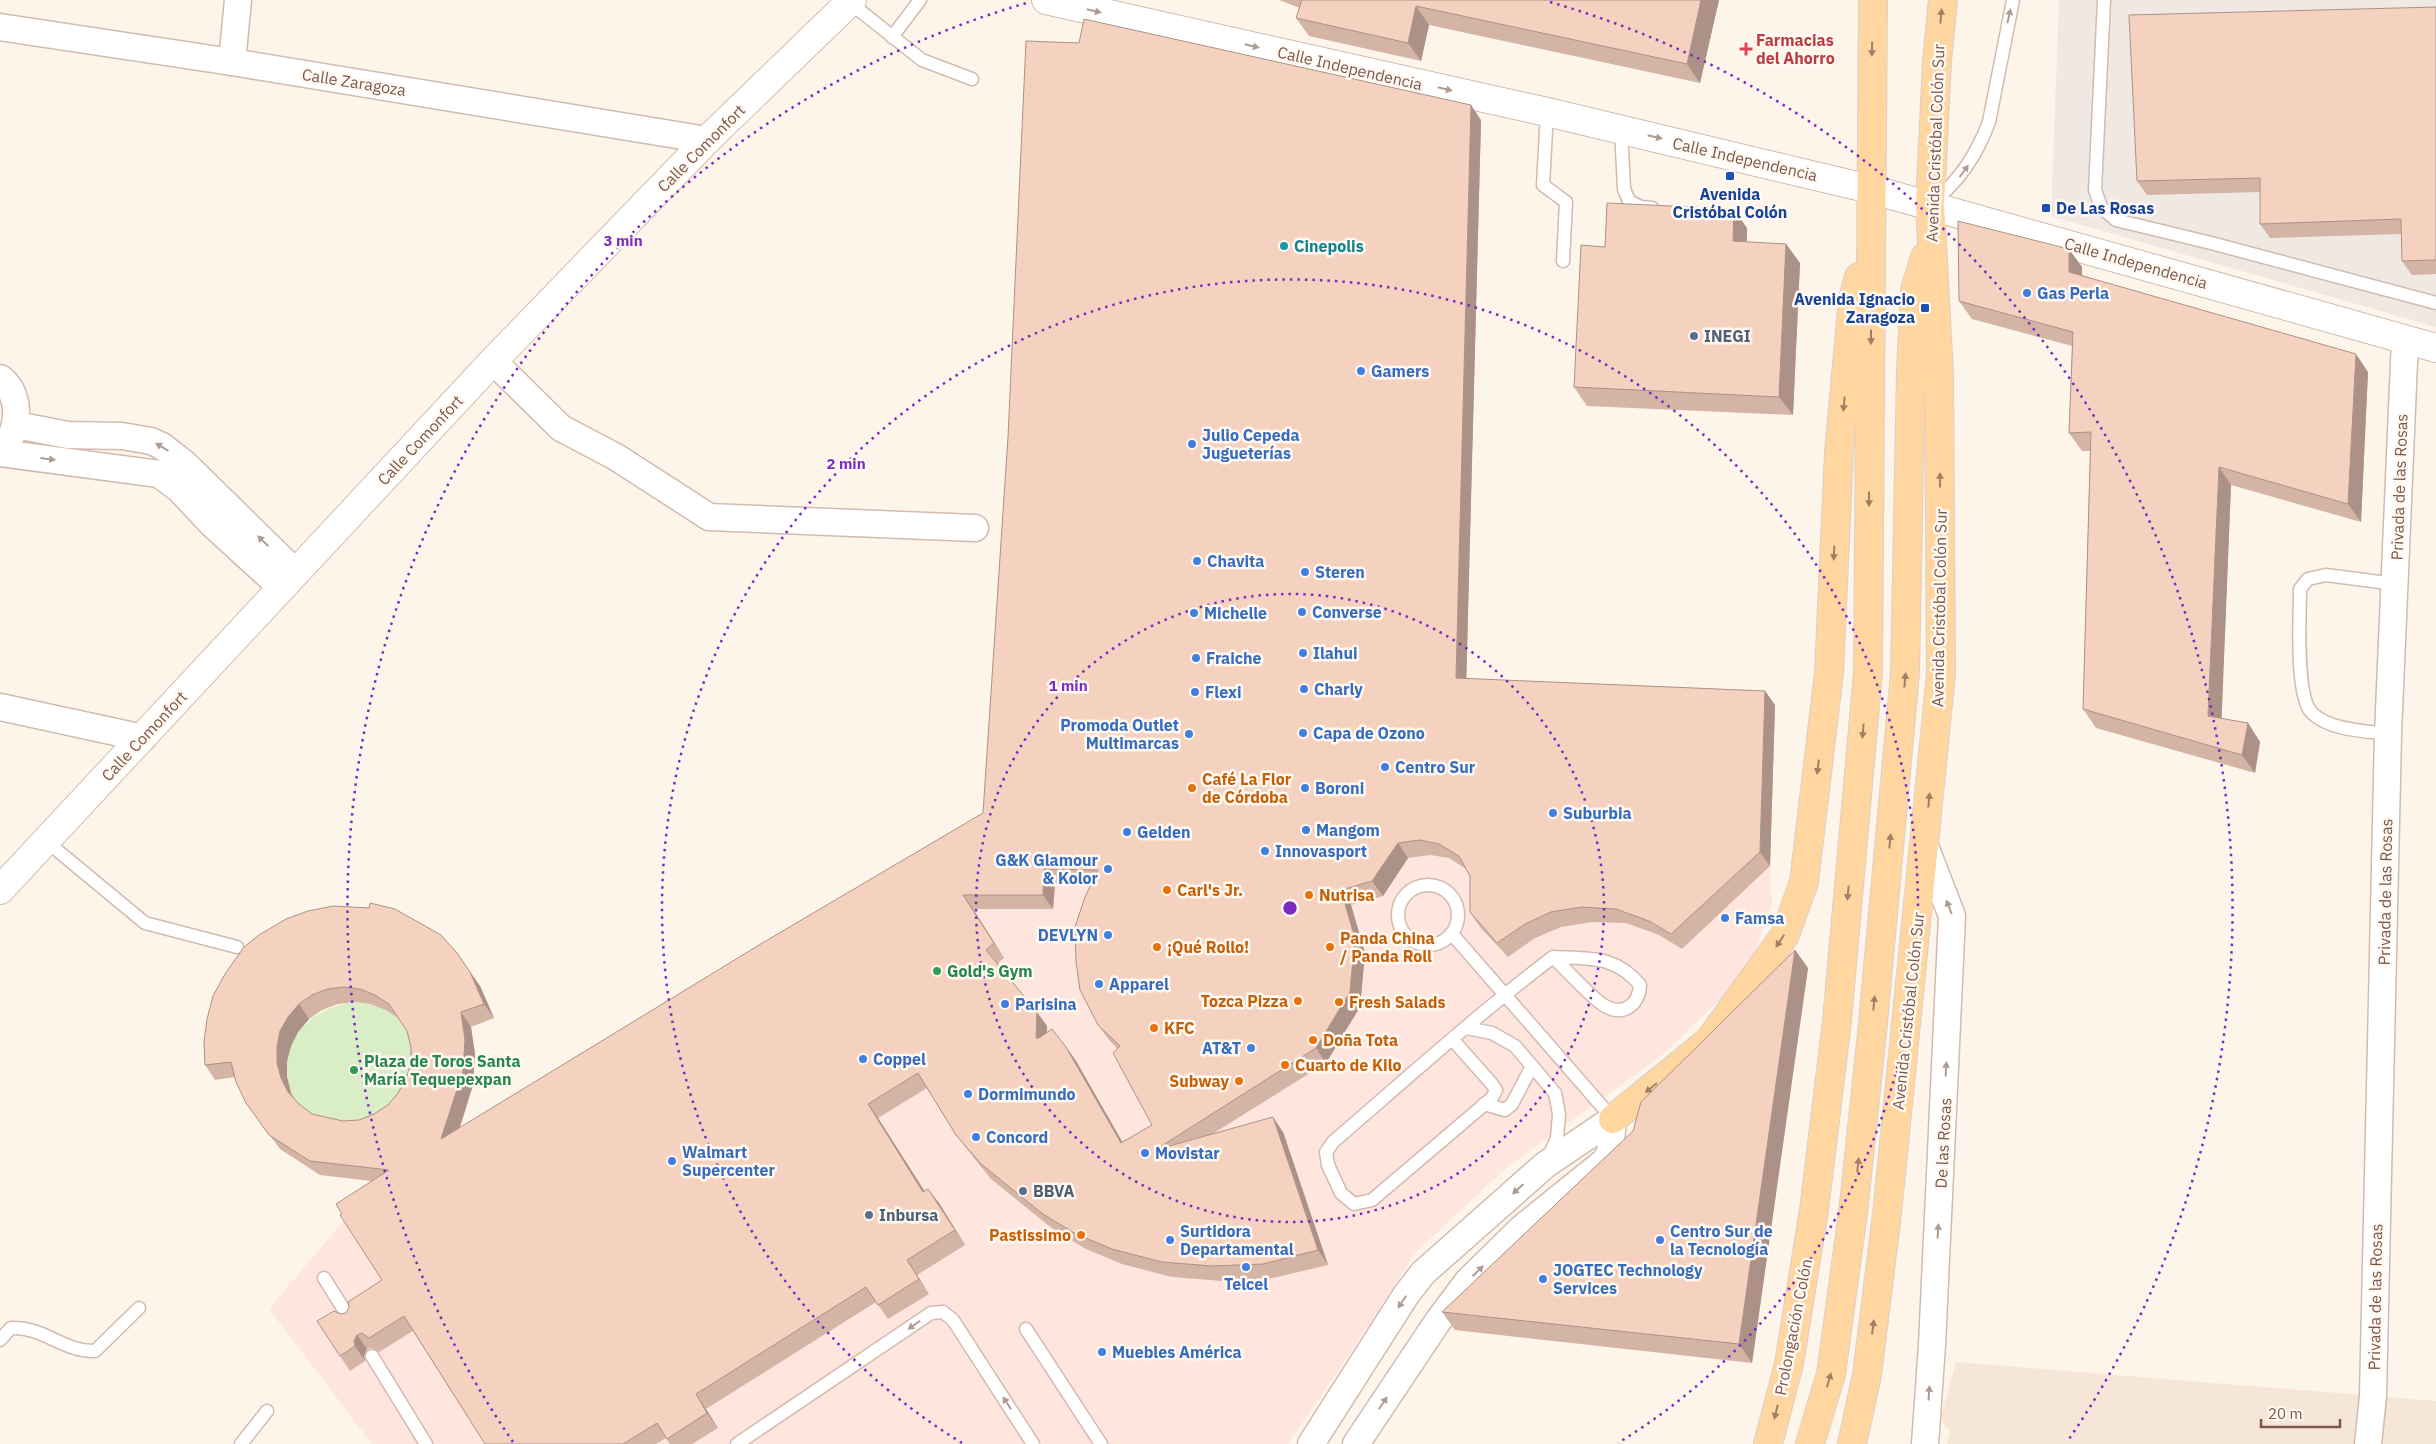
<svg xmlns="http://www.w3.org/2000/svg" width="2436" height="1444" viewBox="0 0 2436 1444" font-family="'IBM Plex Sans',sans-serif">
<rect width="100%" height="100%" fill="#fef5ea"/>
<path fill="#f6e6d8" d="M1956,1362l480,39v43h-489l3,-12 -10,-13z"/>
<path fill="#fee5de" d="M1481,120l-15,573 309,12 -5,161 2,37 -24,70 -87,83 -155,112 -90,84 -39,61 -89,131h-916l-103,-135 77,-91 647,-390z"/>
<path fill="#efe8e3" d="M2059,0h377v327l-385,-111z"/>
<path fill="#d9edc7" d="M354,1002c56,7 55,28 67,76l-68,58c-11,-6 -47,-22 -54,-29 -6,-6 -9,-17 -11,-25 -11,-44 26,-75 66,-80z"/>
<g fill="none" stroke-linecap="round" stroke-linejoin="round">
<g stroke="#d2bbae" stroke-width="15">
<g id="service">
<path d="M2104,0l-9,190 6,17 15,13 95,23 225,60"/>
<path d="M849,2l73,58 50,19"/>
<path d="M892,37l28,-37"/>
<path d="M1547,112l-4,73 23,17 -3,59"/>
<path d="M1621,129l3,60 5,12 12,6 11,1"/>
<path d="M1932,203c28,-23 44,-47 57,-81l24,-122"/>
<path d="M2388,734c-23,-3 -59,-4 -76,-21 -17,-16 -12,-99 -12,-124l8,-10 18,-4 69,9"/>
<path d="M46,841l99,82 92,24"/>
<circle cx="1428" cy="915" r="30"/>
<path d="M1452,934l161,185"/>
<path d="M1466,1028l26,5 23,13 40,47 4,21 -2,24 -8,18"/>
<path d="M1452,1039l40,45 4,6 -4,8 -120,102 -18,4 -13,-11 -13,-28 -2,-13 7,-10c73,-63 144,-127 220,-185 37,2 62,-2 87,28 -1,19 -16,32 -35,21 -13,-7 -39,-37 -52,-49"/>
<path d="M1484,1104l21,6 7,-6 20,-38"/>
<path d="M324,1278l27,43"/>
<path d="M1026,1329l75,115"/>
<path d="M0,1340l11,-12c32,-2 52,24 84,23l44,-43"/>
<path d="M372,1356l54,88"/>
<path d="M241,1444l26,-33"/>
<path d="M737,1444l194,-131 12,-1 10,8 80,124"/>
</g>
</g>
<g stroke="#d2bbae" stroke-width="29">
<g id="minor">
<path d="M0,27l232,35 475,78"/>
<path d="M232,62l6,-62"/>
<path d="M493,361l68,67 55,29 93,60 266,11"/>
<path d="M0,378c19,14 20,43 9,62"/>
<path d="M16,425l52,10 54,1 29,5 11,5 23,18 111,109"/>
<path d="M0,453l159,21 20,15 34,36 69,63"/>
<path d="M0,707l143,31"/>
<path d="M1925,846l27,70 -20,429 -7,99"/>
<path d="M1311,1444l95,-149 17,-22 122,-108 68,-46"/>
<path d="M1356,1444l82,-123 30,-40 54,-53 83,-67 5,-8 3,-34"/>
<path d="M2368,1444l5,-48 15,-662 17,-395"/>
</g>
</g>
<g stroke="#d2bbae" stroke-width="30">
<path id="tertiary" d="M1046,0l501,112 323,77 566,159"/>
</g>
<g stroke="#d7bdae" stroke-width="30">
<path id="secondary" d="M0,890l493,-529 214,-221 145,-140"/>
</g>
<g stroke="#dad0cd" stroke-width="30">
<g id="primary">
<path d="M1613,1119l96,-78 76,-106 19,-53 25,-209 10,-221 14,-153 6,-22"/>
<path d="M1768,1444l21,-80 25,-154 23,-189 31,-349 5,-672"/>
<path d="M1810,1444l21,-70 22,-161 20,-190 32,-350 6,-303 4,-80 10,-33"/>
<path d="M1852,1444l15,-69 20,-161 54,-540 -2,-301 -9,-168 7,-144 6,-61"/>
</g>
</g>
<use href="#service" stroke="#fff" stroke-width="12"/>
<use href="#minor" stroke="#fff" stroke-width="26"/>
<use href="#tertiary" stroke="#fff" stroke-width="28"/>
<use href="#secondary" stroke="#fff" stroke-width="28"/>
<use href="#primary" stroke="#ffd5a0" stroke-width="28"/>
</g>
<g fill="#d3b4a5" fill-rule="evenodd">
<path d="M1279,0h440l-19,83 -271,-58 -8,36 -112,-25 -13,-18 4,-10z"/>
<path d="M2436,7v267l-24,1 -10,-14 -1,-27 -131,4 -10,-14v-32l-113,3 -10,-14z"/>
<path d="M1481,120l-15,559 299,12 10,14 -5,161 -88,83 -23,-14 -33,-12 -34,-1 -31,5 -26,11 -27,19 -28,-30 -10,-15v-36l-4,-7 -17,-11 -19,-3 -22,3 -25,38 -32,9 14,48 -5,54 -34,56 -112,70 69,-1 45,133 -55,13 -51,3 -50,-4 -50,-13 -36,-15 -33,-20 -62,-50 -24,-30 -11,-14 -29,-47 -49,30 46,73 15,12 26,42 -48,30 12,19 -41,25 -12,-17 -170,107 12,19 -26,16h-22l-4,-6 -10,6h-171l-72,-113 -34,21 -7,-4 -5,1 -3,7 1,5 -15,10 -10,-15 1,-42 5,-1 36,-33 -11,-99 -51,-6 -40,-26 -34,-46 -11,-26 -20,3 -10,-15 2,-46 250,-66 23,33 14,32 -23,9 4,27 -2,31 -13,43 523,-315zM1055,884h36l7,141 11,15 9,9 34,76 -30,17 -46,-81 -10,-14 -19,-14v-7l-49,-63 6,-5 -31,-49h80zM354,1002l16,2 16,6 12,8 9,13 4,16v16l-5,16 -8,14 -10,12 -14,9 -15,6 -16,1 -31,-7 -13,-10 -5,-5 -3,-6 -4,-16v-16l4,-15 7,-14 11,-13 13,-9 16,-6z"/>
<path d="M1747,228v14l39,2 14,19 -7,152 -206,-9 -13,-19 31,-140z"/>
<path d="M2069,249l13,18v8l286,97 -7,150 -130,-37 -10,234 27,4 12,19 -5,31 -159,-45 -13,-19 7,-258h-8l-13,-18 3,-87 -100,-27 -13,-18z"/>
<path d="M1795,950l13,18 -56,395 -297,-33 -13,-18 191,-181z"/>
</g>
<g fill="#ac9286">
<path d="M1701,0h18l-19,83 -13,-19z"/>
<path d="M1416,6l13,19 -8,36 -13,-18z"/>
<path d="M1471,105l10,15 -15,573 -10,-15z"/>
<path d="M1734,209l13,19 -1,32 -13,-19z"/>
<path d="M1786,244l14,19 -7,152 -14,-18z"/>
<path d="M2069,249l13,18v23l-13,-18z"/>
<path d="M2356,354l12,18 -7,150 -13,-18z"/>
<path d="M2219,467l12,18 -10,250 -13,-19z"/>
<path d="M1765,691l10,14 -5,161 -10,-14z"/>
<path d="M2248,723l12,19 -5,31 -13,-18z"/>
<path d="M1398,843l10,15 -25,38 -11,-15z"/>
<path d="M1044,869l11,15 -2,25 -10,-14z"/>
<path d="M1341,890l10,15 14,48 -5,54 -34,56 -10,-15z"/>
<path d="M963,895l10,14 31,49 -10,-15z"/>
<path d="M1795,950l13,18 -56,395 -13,-19z"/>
<path d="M470,972l10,14 14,32 -10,-14z"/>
<path d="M299,1004l10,15 -11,13 -7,14 -4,15v16l4,16 8,14 -11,-15 -7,-14 -4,-15v-16l3,-16 8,-14z"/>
<path d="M461,1012l10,15 4,27 -2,31 -22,69 -10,-15z"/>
<path d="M1037,1012l10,14 -1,26 -10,-14z"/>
<path d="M1066,1047l10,14 55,96 -10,-14z"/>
<path d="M868,1104l10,14 56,88 -11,-14z"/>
<path d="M1273,1117l10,15 45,133 -10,-15z"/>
<path d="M928,1189l11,14 26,42 -10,-15z"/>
<path d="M907,1260l10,15 12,19 -10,-15z"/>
<path d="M357,1335l10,14 -3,7 1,5 -10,-15 -1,-5z"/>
<path d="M696,1394l10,15 12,19 -11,-15z"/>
</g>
<g fill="#f5d1c0" stroke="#ac9286" fill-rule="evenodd">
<path d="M1302,0h399l-14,64 -271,-58 -8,37 -112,-25z"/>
<path d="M2436,7v253l-34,1 -1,-42 -141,5v-46l-123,3 -8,-166z"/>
<path d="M1084,19l387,86 -15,573 309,13 -5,161 -89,82 -22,-13 -33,-12 -34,-2 -31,5 -26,12 -28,19 -27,-31v-36l-11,-20 -20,-12 -19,-4 -22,3 -26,38 -31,9 14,48 -5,54 -34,56 -161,102 118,-33 45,133 -55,14 -51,2 -50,-4 -50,-13 -36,-15 -33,-20 -62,-50 -25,-29 -38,-62 -50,31 55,88 5,-3 27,41 -48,30 12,19 -41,26 -12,-18 -170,107 11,19 -40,26 -10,-16 -34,21h-138l-81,-128 -35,22 -7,-5 -5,2 -3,6 1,5 -15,10 -23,-35 17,-10 7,3 5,-1 3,-6 -1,-5 34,-22 -42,-65 2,-1 -6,-10 53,-34 -79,-9 -41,-26 -23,-32 -10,-21 -5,-20 -26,3 -1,-23 3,-23 6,-23 12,-22 19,-27 15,-12 27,-16 22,-8 25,-5 36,2 1,-5 25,6 46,26 16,18 13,19 14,32 -23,8 4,28 -2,31 -22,68 323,-197 219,-129 25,-376 18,-396 53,2zM1044,869l54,1 -13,27 -10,30 1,35 4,28 18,35 22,21 -7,7 39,72 -31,18 -55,-96 -14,-18 -13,9h-3l1,-26 -51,-62 8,-7 -31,-48h80zM344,987l16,2 15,6 14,9 18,27 4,16v16l-5,16 -8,14 -10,12 -14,9 -15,6 -16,1 -31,-7 -13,-10 -11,-12 -7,-14 -4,-15v-16l3,-16 8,-14 11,-13 13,-9 15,-6z"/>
<path d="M1607,203l127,6 -1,32 53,3 -7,153 -205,-10 7,-142 24,2z"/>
<path d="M1958,221l111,28v23l287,82 -8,150 -129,-37 -11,249 40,7 -6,32 -159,-46 8,-277 -22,1 4,-101 -114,-31z"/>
<path d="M1795,950l-56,394 -297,-32 191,-181 8,-29z"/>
</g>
<defs><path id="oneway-solid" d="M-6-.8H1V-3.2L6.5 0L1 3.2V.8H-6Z" transform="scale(1.25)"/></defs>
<g fill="#b09b93">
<use href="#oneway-solid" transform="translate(1094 11) rotate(13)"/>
<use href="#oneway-solid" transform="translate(2009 16) rotate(-77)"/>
<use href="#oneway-solid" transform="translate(1252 46) rotate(13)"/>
<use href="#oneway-solid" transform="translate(1445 89) rotate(13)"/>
<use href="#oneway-solid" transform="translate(1655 137) rotate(13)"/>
<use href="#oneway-solid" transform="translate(1964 171) rotate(-54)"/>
<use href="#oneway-solid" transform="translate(162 447) rotate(-149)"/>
<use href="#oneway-solid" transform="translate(48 459) rotate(7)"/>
<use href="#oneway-solid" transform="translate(263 541) rotate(-136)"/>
<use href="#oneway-solid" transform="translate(1949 907) rotate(-111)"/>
<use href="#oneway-solid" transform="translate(1946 1069) rotate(-87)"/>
<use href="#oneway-solid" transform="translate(1518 1189) rotate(138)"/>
<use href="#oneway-solid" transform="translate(1938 1231) rotate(-87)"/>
<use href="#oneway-solid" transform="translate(1478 1271) rotate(-44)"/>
<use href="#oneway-solid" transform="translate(1402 1302) rotate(123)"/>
<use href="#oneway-solid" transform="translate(914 1325) rotate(145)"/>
<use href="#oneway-solid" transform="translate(1929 1393) rotate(-86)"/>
<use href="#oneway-solid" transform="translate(1007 1403) rotate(-123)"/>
<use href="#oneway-solid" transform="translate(1383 1403) rotate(-56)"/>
</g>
<g fill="#a37e64">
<use href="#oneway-solid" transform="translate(1941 16) rotate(-85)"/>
<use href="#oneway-solid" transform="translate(1872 49) rotate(91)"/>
<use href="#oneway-solid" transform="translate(1871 337) rotate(90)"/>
<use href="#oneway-solid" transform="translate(1844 404) rotate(95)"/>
<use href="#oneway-solid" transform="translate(1940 480) rotate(-90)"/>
<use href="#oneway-solid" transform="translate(1869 499) rotate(90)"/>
<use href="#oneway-solid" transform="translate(1834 553) rotate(93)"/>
<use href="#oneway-solid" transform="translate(1905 680) rotate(-85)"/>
<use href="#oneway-solid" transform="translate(1863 731) rotate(95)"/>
<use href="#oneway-solid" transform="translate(1818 767) rotate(97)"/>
<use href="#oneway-solid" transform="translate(1929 800) rotate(-85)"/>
<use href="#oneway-solid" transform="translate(1890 841) rotate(-85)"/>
<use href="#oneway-solid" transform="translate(1848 893) rotate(95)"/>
<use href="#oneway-solid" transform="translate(1780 941) rotate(124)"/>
<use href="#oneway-solid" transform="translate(1874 1003) rotate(-85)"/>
<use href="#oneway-solid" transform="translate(1651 1088) rotate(141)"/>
<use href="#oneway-solid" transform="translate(1858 1165) rotate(-84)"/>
<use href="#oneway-solid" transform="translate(1873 1327) rotate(-83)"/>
<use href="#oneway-solid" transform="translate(1829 1380) rotate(-74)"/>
<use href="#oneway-solid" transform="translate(1776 1412) rotate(104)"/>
</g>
<g fill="none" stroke="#7b2cbf" stroke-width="2.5" stroke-dasharray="2.5 5">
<circle cx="1290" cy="908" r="314"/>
<path d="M962 1443A628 628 0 1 1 1618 1443"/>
<path d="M513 1442A943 943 0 0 1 1030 2M1550 2A943 943 0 0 1 2067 1442"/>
</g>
<path fill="#e0444e" stroke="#fff9f2" stroke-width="2" d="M1743.5 41.5h5v5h5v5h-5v5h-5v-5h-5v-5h5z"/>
<g fill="#1a4fb4" stroke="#fff9f2" stroke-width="2">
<rect x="1725" y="171" width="10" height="10" rx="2.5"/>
<rect x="2041" y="203" width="10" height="10" rx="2.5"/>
<rect x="1920" y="303" width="10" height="10" rx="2.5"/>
</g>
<circle fill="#0f9aa8" stroke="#fff9f2" stroke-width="2" cx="1284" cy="246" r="5"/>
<g fill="#3f7fe0" stroke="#fff9f2" stroke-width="2">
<circle cx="2027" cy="293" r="5"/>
<circle cx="1361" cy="371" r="5"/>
<circle cx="1192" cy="444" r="5"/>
<circle cx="1197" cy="561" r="5"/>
<circle cx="1305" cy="572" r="5"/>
<circle cx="1302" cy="612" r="5"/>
<circle cx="1194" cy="613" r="5"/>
<circle cx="1303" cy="653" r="5"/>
<circle cx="1196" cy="658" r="5"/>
<circle cx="1304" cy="689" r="5"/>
<circle cx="1195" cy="692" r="5"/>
<circle cx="1303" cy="733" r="5"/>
<circle cx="1189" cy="734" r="5"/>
<circle cx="1385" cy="767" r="5"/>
<circle cx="1305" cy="788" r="5"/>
<circle cx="1553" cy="813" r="5"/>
<circle cx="1306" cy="830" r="5"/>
<circle cx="1127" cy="832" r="5"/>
<circle cx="1265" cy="851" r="5"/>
<circle cx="1108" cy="869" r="5"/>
<circle cx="1725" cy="918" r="5"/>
<circle cx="1108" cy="935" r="5"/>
<circle cx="1099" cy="984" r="5"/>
<circle cx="1005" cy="1004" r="5"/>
<circle cx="1251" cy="1048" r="5"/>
<circle cx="863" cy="1059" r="5"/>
<circle cx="968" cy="1094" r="5"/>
<circle cx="976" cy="1137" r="5"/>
<circle cx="1145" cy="1153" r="5"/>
<circle cx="672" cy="1161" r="5"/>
<circle cx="1170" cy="1240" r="5"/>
<circle cx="1660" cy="1240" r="5"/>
<circle cx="1246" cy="1267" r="5"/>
<circle cx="1543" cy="1279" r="5"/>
<circle cx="1102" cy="1352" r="5"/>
</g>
<g fill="#5c6f8a" stroke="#fff9f2" stroke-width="2">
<circle cx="1694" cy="336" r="5"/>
<circle cx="1023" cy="1191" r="5"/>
<circle cx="869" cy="1215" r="5"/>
</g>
<g fill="#e8710a" stroke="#fff9f2" stroke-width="2">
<circle cx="1192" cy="788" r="5"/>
<circle cx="1167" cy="890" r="5"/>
<circle cx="1309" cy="895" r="5"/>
<circle cx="1157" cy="947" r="5"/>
<circle cx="1330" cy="947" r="5"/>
<circle cx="1298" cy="1001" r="5"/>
<circle cx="1339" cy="1002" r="5"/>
<circle cx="1154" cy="1028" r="5"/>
<circle cx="1313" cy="1040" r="5"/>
<circle cx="1285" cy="1065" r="5"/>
<circle cx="1239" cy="1081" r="5"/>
<circle cx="1081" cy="1235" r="5"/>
</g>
<g fill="#2e9e5b" stroke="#fff9f2" stroke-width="2">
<circle cx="937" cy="971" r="5"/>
<circle cx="354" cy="1070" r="5"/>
</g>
<g text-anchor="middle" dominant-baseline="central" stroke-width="5" stroke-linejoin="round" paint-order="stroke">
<g font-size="16" font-weight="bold" fill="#be3a42" stroke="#fff9f2" text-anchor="start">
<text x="1756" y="40">Farmacias<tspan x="1756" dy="18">del Ahorro</tspan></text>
</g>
<g font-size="16" fill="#7b584b" stroke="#fff9f2">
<text transform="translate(1350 68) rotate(13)">Calle Independencia</text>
<text transform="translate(354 82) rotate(9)">Calle Zaragoza</text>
<text transform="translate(1935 143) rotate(-88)">Avenida Cristóbal Colón Sur</text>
<text transform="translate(701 148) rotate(-45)">Calle Comonfort</text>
<text transform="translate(1745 159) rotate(13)">Calle Independencia</text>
<text transform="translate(2136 263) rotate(16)">Calle Independencia</text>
<text transform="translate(420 440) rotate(-47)">Calle Comonfort</text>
<text transform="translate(2399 487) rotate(-88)">Privada de las Rosas</text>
<text transform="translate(1939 608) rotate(-89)">Avenida Cristóbal Colón Sur</text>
<text transform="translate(144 736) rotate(-47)">Calle Comonfort</text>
<text transform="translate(2385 892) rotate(-89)">Privada de las Rosas</text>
<text transform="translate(1908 1011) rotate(-84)">Avenida Cristóbal Colón Sur</text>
<text transform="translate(1943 1143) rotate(-87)">De las Rosas</text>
<text transform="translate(2375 1297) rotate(-89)">Privada de las Rosas</text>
<text transform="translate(1793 1327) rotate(-79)">Prolongación Colón</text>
</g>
<g font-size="16" font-weight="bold" fill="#164399" stroke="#fff9f2">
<text x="1730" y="194">Avenida<tspan x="1730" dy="18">Cristóbal Colón</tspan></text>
<text x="2056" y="208" text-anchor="start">De Las Rosas</text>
<text x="1915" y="299" text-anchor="end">Avenida Ignacio<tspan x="1915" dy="18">Zaragoza</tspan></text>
</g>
<g font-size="16" font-weight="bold" fill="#0d838f" stroke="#fff9f2" text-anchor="start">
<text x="1294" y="246">Cinepolis</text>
</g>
<g font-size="16" font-weight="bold" fill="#366cbe" stroke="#fff9f2" text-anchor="start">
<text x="2037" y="293">Gas Perla</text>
<text x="1371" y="371">Gamers</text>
<text x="1202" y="435">Julio Cepeda<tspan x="1202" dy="18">Jugueterías</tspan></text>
<text x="1207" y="561">Chavita</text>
<text x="1315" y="572">Steren</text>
<text x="1312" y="612">Converse</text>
<text x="1204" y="613">Michelle</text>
<text x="1313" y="653">Ilahui</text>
<text x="1206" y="658">Fraiche</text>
<text x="1314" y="689">Charly</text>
<text x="1205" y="692">Flexi</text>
<text x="1179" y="725" text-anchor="end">Promoda Outlet<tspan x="1179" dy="18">Multimarcas</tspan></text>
<text x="1313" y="733">Capa de Ozono</text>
<text x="1395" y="767">Centro Sur</text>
<text x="1315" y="788">Boroni</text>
<text x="1563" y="813">Suburbia</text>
<text x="1316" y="830">Mangom</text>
<text x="1137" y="832">Gelden</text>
<text x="1275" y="851">Innovasport</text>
<text x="1098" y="860" text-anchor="end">G&amp;K Glamour<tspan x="1098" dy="18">&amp; Kolor</tspan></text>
<text x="1735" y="918">Famsa</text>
<text x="1098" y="935" text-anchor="end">DEVLYN</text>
<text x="1109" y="984">Apparel</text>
<text x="1015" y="1004">Parisina</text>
<text x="1241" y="1048" text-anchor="end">AT&amp;T</text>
<text x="873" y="1059">Coppel</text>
<text x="978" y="1094">Dormimundo</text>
<text x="986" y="1137">Concord</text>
<text x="682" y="1152">Walmart<tspan x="682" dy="18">Supercenter</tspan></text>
<text x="1155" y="1153">Movistar</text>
<text x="1180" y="1231">Surtidora<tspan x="1180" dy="18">Departamental</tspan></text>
<text x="1670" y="1231">Centro Sur de<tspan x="1670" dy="18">la Tecnología</tspan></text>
<text x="1553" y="1270">JOGTEC Technology<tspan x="1553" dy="18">Services</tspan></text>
<text x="1246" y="1284" text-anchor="middle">Telcel</text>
<text x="1112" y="1352">Muebles América</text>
</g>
<g font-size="16" font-weight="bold" fill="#4e5e75" stroke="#fff9f2" text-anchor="start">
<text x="1704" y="336">INEGI</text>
<text x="1033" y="1191">BBVA</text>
<text x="879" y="1215">Inbursa</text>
</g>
<g font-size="16" font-weight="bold" fill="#c56008" stroke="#fff9f2" text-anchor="start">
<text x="1202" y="779">Café La Flor<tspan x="1202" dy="18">de Córdoba</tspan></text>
<text x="1177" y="890">Carl's Jr.</text>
<text x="1319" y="895">Nutrisa</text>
<text x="1340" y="938">Panda China<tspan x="1340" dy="18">/ Panda Roll</tspan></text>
<text x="1167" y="947">¡Qué Rollo!</text>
<text x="1288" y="1001" text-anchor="end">Tozca Pizza</text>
<text x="1349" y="1002">Fresh Salads</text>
<text x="1164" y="1028">KFC</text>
<text x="1323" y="1040">Doña Tota</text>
<text x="1295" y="1065">Cuarto de Kilo</text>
<text x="1229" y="1081" text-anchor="end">Subway</text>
<text x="1071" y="1235" text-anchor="end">Pastissimo</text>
</g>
<g font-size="16" font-weight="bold" fill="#27864d" stroke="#fff9f2" text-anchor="start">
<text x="947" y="971">Gold's Gym</text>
<text x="364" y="1061">Plaza de Toros Santa<tspan x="364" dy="18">María Tequepexpan</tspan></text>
</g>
</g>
<circle cx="1290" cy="908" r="8" fill="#7b2cbf" stroke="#fff9f2" stroke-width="2.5"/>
<g font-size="15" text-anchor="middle" font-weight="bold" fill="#7b2cbf" stroke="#fff9f2" stroke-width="5" stroke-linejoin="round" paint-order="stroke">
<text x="623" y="246">3 min</text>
<text x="846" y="469">2 min</text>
<text x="1068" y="691">1 min</text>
</g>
<path d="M2261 1419v8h79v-8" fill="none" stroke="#7b584b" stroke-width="2.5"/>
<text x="2268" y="1419" font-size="15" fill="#7b584b" stroke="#fff9f2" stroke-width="4" paint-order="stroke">20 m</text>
</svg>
